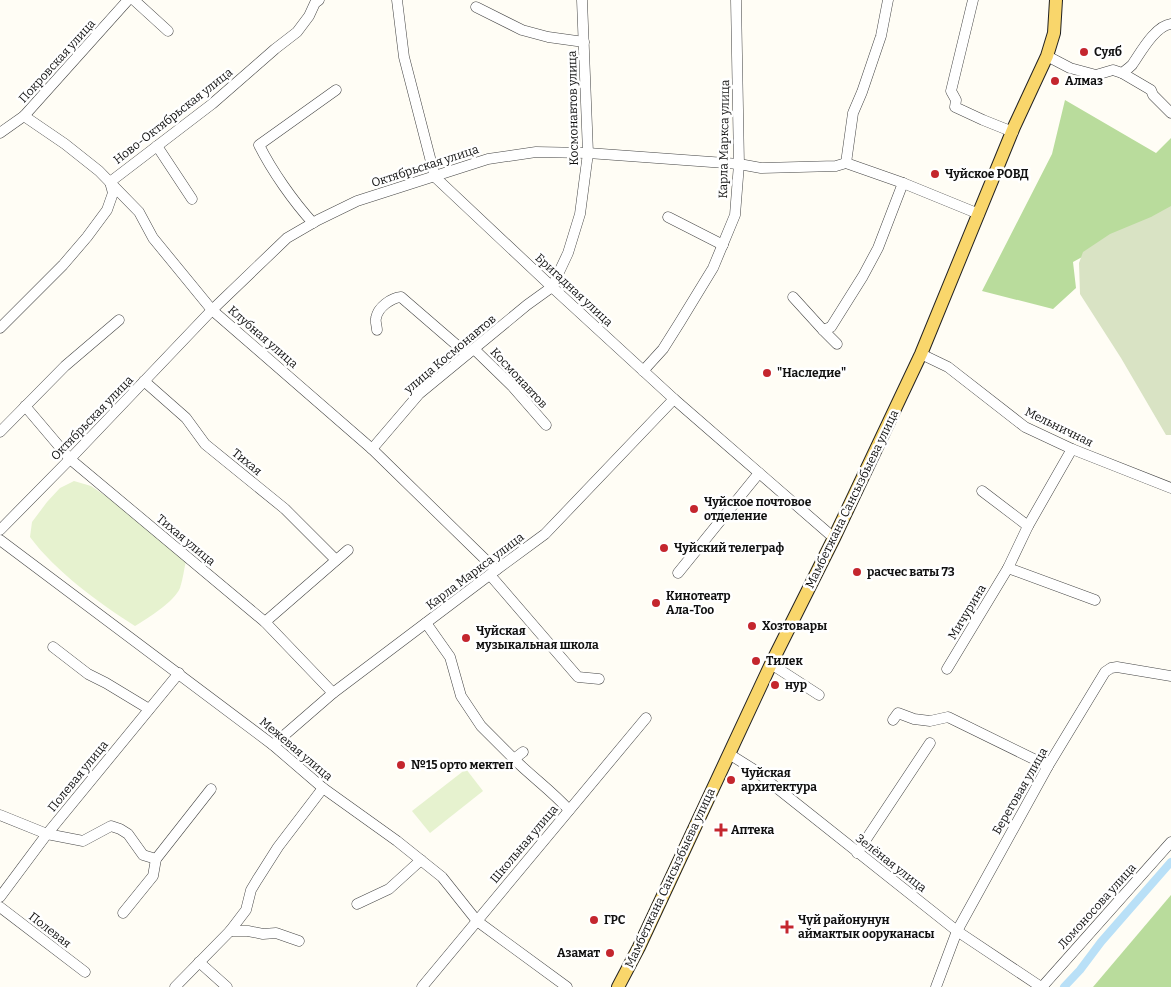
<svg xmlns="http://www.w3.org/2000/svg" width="1171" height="987" viewBox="0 0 1171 987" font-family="Bitter,serif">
<rect width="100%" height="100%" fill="#fffdf5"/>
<g fill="#b9dc9c">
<path d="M1065,100l91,53 15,-15v70l-98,54 3,26 -23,21 -71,-18 70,-137z"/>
<path d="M1171,895v92h-78z"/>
</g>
<path fill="#d9e3c4" d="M1171,206v229h-5l-45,-77 -41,-64 -1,-31 4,-11 27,-18 41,-17z"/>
<g fill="#e6f2cf">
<path d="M74,481l17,5 19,13 76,62c-2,8 -3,18 -6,27 -6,14 -32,30 -45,38 -36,-23 -80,-55 -105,-89l2,-15 15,-20 13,-14z"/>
<path d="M466,769l17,22 -53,42 -18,-22z"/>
</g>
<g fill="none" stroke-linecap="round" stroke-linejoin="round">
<path stroke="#b9e0f7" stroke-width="8" d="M1064,987l16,-17 21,-28 70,-80"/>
<g stroke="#444" stroke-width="11">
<g id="minor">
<path d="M134,0l34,31"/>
<path d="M397,0l7,57 31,120 117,110 122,112 160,139"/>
<path d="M973,0l-22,91 5,9 -1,7 28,13 30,12"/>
<path d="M476,7l46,23 26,7 36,5"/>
<path d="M1047,56l23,12 26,7 17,-5 9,3c4,-3 7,-5 10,-8 9,-13 23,-39 39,-41"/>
<path d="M1122,73l29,17 2,5 18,18"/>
<path d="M24,116l41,28 34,27 40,41 14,26 59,72 160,139 124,121"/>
<path d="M0,133l24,-17 104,-116"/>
<path d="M157,146l35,53"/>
<path d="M846,163l7,-50 9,-21 19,-56 7,-36"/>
<path d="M668,217l55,28"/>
<path d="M313,223c-20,-22 -41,-52 -54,-78l77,-55"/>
<path d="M793,297l30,33 14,14"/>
<path d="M0,328l63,-63 24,-28 20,-27 6,-17 -3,-11 102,-78 63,-55 22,-17 12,-16 6,-13 4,-3"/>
<path d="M377,330c0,-3 -2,-9 -1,-12 2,-11 15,-20 25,-21l66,57"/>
<path d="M823,330l8,-3 32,-51 15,-28 25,-65"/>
<path d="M474,349l38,37 34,39"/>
<path d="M921,354l27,13 77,60 47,22 99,39"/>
<path d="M643,371l20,-22 17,-27 33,-54 22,-53 4,-51 -3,-164"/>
<path d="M144,381l42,37 19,26 80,65 51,51"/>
<path d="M25,406l45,53 195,163 68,71"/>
<path d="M0,432l65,-66 54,-46"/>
<path d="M372,449l47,-55 108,-89 25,-18 16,-34 12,-39 8,-61 -6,-153"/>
<path d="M982,491l46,35"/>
<path d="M0,530l70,-71 142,-149 75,-72 31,-18 39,-19 131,-42 48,-7 52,1 151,11 22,4 75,-2 10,-3 57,20 76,31"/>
<path d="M0,540l273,205 50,43 74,53 45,36 35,44 90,66"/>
<path d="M1008,568l87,32"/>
<path d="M678,573l81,-100"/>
<path d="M490,575l88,102 21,2"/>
<path d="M265,622l83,-72"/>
<path d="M426,623l24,34 11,39 20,30 33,33"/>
<path d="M53,647l35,27 18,9 43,26"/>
<path d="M771,664l48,31"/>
<path d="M947,669l61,-101 20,-42 44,-77"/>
<path d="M893,720l5,-7 16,6 16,2 18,-4 100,49"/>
<path d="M273,745l60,-52 163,-123 49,-36 129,-135"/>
<path d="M523,752l-9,7c18,18 38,32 55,51"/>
<path d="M729,754l24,15 204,162 84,56"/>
<path d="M0,815l47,19 36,7 28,-15 9,3 8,5 15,21 13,4"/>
<path d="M857,853l73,-110"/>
<path d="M0,897l47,-63 132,-161"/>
<path d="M357,904l32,-15 32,-29"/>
<path d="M0,907l85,65"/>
<path d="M123,913l30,-37 3,-17 55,-70"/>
<path d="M230,931h18l15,3 13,-1 23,8"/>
<path d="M199,962l28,25"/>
<path d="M175,987l55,-56 16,-21 5,-20 6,-10 21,-33 45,-59"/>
<path d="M422,987l224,-269"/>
<path d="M936,987l21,-56 91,-165 57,-94 6,-4 6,-1 54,9"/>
<path d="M1042,987l129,-145"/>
</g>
</g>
<g stroke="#222" stroke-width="14">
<path id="major" d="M618,987l21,-40 132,-283 63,-126 87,-184 93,-227 33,-71 7,-23 2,-33"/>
</g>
<use href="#minor" stroke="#fff" stroke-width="10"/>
<use href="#major" stroke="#f9d66b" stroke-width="12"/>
</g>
<g fill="#c4262e" stroke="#fff" stroke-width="2">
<circle cx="1084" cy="52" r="5"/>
<circle cx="1055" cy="81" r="5"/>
<circle cx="935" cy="174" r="5"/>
<circle cx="767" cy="373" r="5"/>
<circle cx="694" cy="509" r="5"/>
<circle cx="664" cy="548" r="5"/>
<circle cx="857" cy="572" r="5"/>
<circle cx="656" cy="603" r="5"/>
<circle cx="752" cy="626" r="5"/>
<circle cx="466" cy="638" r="5"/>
<circle cx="756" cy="661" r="5"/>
<circle cx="775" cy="685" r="5"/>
<circle cx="401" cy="765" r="5"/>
<circle cx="731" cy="780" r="5"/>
<path d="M718.5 822.5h5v5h5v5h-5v5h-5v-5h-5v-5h5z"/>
<circle cx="594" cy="920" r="5"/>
<path d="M784.5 919.5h5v5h5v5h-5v5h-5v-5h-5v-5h5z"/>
<circle cx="610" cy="953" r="5"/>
</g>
<g text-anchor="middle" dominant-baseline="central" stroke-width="5" stroke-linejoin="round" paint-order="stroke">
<g font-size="12" font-weight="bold" fill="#111" stroke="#fff" text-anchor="start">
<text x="1094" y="52">Суяб</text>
<text x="1065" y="81">Алмаз</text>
<text x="945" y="174">Чуйское РОВД</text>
<text x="777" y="373">"Наследие"</text>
<text x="704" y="502">Чуйское почтовое<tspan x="704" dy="14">отделение</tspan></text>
<text x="674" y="548">Чуйский телеграф</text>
<text x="867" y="572">расчес ваты 73</text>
<text x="666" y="596">Кинотеатр<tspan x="666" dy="14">Ала-Тоо</tspan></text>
<text x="762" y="626">Хозтовары</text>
<text x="476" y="631">Чуйская<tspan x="476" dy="14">музыкальная школа</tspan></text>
<text x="766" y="661">Тилек</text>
<text x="785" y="685">нур</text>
<text x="411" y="765">№15 орто мектеп</text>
<text x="741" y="773">Чуйская<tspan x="741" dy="14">архитектура</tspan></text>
<text x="731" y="830">Аптека</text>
<text x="604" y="920">ГРС</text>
<text x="798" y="920">Чүй районунун<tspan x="798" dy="14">аймактык ооруканасы</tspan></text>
<text x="600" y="953" text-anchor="end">Азамат</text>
</g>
<g font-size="12" fill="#111" stroke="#fff">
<text transform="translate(57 61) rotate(-48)">Покровская улица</text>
<text transform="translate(573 108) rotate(-91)">Космонавтов улица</text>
<text transform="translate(173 116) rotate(-38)">Ново-Октябрьская улица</text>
<text transform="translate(724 139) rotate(-89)">Карла Маркса улица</text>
<text transform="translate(425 166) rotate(-18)">Октябрьская улица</text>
<text transform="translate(574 290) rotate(43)">Бригадная улица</text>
<text transform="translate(263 337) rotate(41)">Клубная улица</text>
<text transform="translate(450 354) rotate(-40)">улица Космонавтов</text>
<text transform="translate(519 378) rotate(47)">Космонавтов</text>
<text transform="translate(92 418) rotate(-46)">Октябрьская улица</text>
<text transform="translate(1059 427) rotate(26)">Мельничная</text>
<text transform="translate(247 462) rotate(39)">Тихая</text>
<text transform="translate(852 499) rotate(-64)">Мамбетжана Сансызбыева улица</text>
<text transform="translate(186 540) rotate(40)">Тихая улица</text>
<text transform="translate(475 571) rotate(-37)">Карла Маркса улица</text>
<text transform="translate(967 612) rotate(-59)">Мичурина</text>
<text transform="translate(296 749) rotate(40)">Межевая улица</text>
<text transform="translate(78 776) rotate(-51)">Полевая улица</text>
<text transform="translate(1020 791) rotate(-60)">Береговая улица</text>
<text transform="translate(524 844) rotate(-50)">Школьная улица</text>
<text transform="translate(891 863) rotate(38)">Зелёная улица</text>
<text transform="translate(670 878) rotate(-65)">Мамбетжана Сансызбыева улица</text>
<text transform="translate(1097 906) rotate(-48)">Ломоносова улица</text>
<text transform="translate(50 930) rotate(38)">Полевая</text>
</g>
</g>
</svg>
